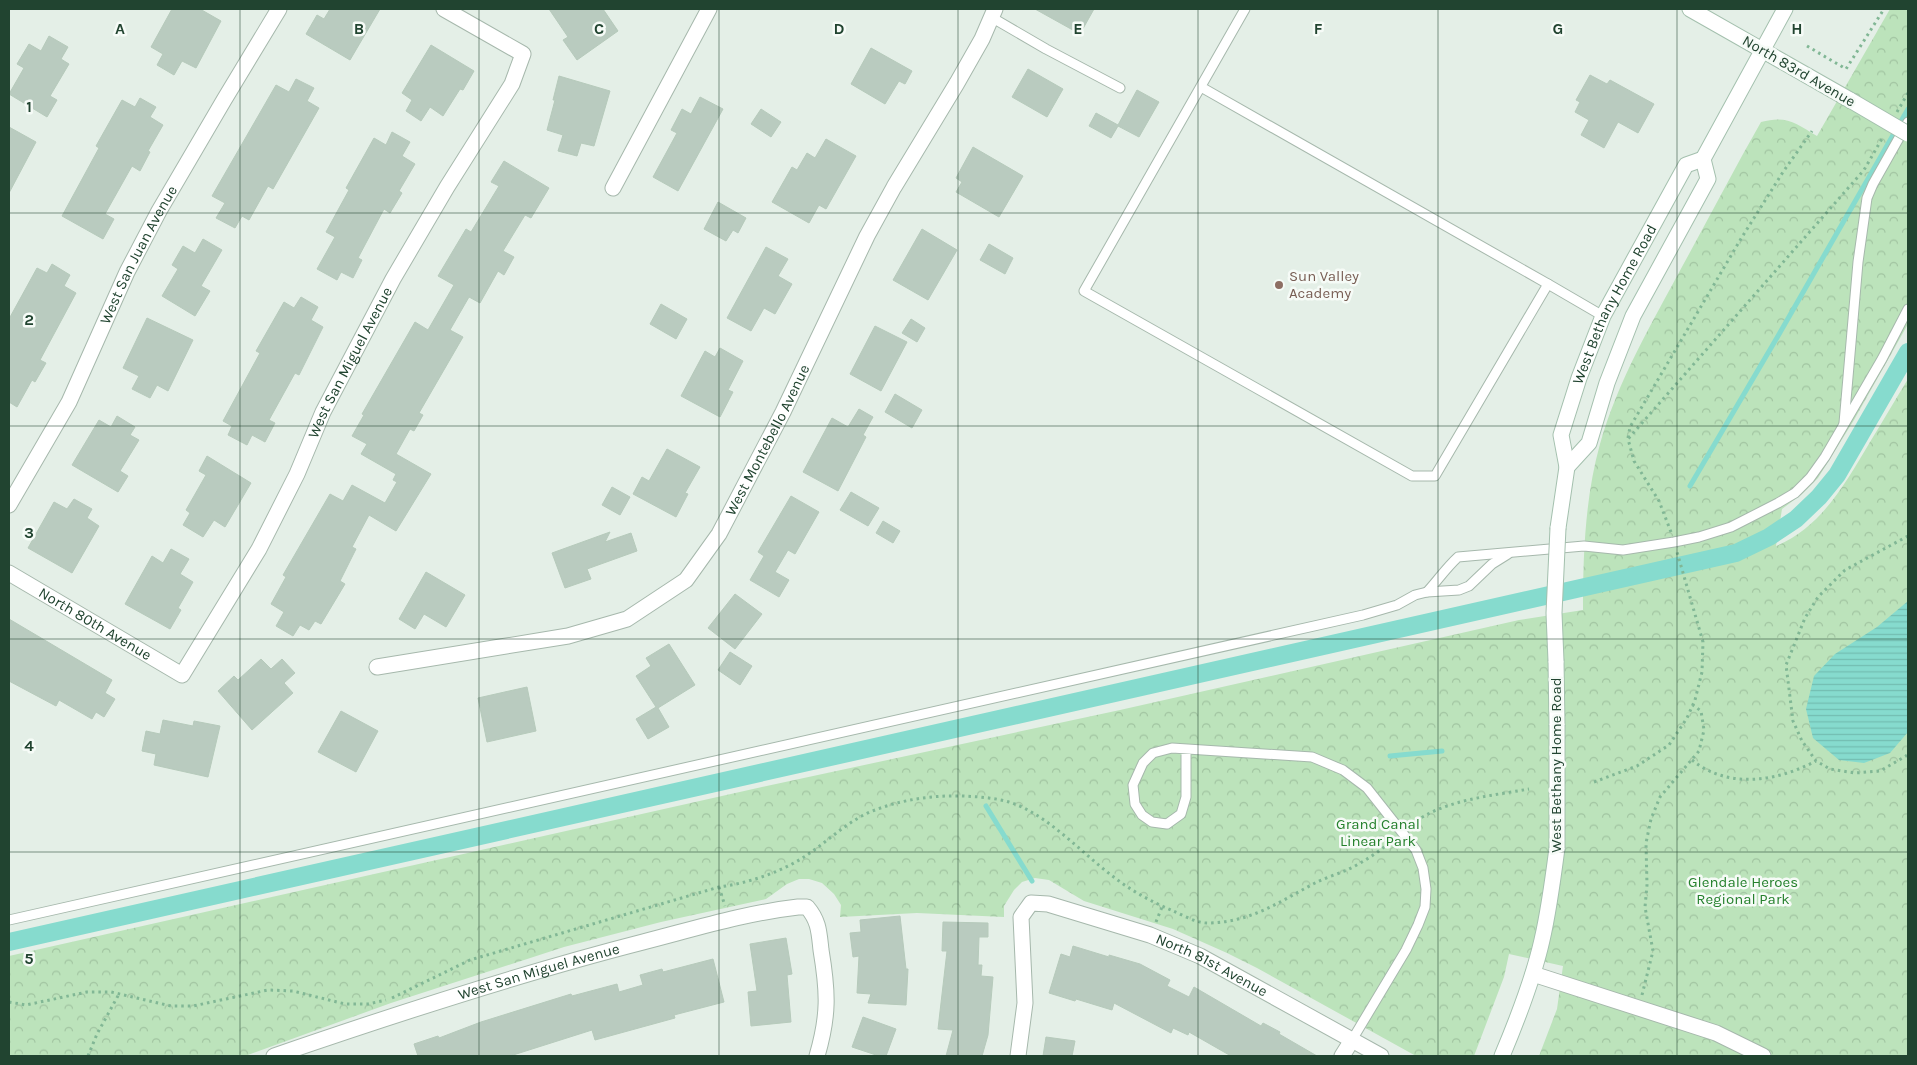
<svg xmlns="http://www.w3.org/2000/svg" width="1917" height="1065" viewBox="0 0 1917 1065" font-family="Karla,sans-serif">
<defs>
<pattern id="park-crowns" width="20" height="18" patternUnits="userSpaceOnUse" patternTransform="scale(1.25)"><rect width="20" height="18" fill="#bce3bb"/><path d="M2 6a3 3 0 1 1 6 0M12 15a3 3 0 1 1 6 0" fill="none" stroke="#a1c4a1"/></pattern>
<pattern id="water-rules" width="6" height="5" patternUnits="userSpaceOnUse" patternTransform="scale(1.25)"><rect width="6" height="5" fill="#86dbce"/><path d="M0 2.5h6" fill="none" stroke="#73bdb1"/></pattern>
</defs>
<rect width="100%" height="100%" fill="#e4efe7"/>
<path fill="url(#park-crowns)" d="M1890,9h18v315l-54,96 -36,58 -16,16 -20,15 -6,37c46,-19 70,-64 94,-104 13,-21 25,-42 38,-63v677h-369l18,-47 6,-43 -54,-12 -5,23 -30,79h-58l-159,-88 -30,-15 -54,-24 -89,-28 -35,-21 -14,-2 -13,4 -8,8 -10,16v11l-87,-4 -77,4 1,-12 -7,-11 -12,-11 -13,-4h-10l-12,5 -21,15 -105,23 -97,25 -173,56 -146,53h-236v-100l753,-169 358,-77 399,-90 64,-10c0,-55 2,-112 17,-166 18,-64 52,-121 83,-179 26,-47 51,-96 78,-143 25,-7 35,1 56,14z"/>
<path fill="url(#water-rules)" d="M1908,601v131l-18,21 -26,10 -25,-3 -26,-22 -7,-29 8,-33 21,-22 42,-27z"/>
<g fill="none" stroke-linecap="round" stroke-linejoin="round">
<g stroke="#86dbce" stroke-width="5">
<path d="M1690,486l88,-150 130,-227"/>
<path d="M1390,756l52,-5"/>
<path d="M986,806l46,75"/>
</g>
<path stroke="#86dbce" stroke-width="18" d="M9,942l1727,-389 33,-16 27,-18 23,-22 18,-22 71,-123"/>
</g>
<g fill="#b9cbbf" stroke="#b6cabb">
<path d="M172,9h28l21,12 -25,47 -14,-7 -8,14 -17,-10 6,-11 -12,-7z"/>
<path d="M330,9h50l-30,51 -44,-26 11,-19 7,4z"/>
<path d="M549,9h54l15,22 -41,29 -14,-20 5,-3z"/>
<path d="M1035,9h59l-14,25z"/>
<path d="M49,36l19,11 -7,12 8,5 -19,32 7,4 -10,17 -38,-23 15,-26 -7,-4 12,-20 12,7z"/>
<path d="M431,45l43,26 -11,19 -3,-1 -17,27 -13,-9 -9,14 -15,-10 6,-11 -10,-7z"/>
<path d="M871,48l41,23 -7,13 -6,-3 -14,23 -34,-20z"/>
<path d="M1028,69l35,20 -16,28 -35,-20z"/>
<path d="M1590,75l17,9 3,-4 44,24 -16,29 -20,-11 -14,26 -23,-13 8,-15 -14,-8 5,-10 -4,-2z"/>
<path d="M559,76l51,15 -16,55 -13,-3 -4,13 -19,-5 5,-16 -16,-5 8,-30h-2z"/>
<path d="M296,79l18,9 -7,13 12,7 -46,81 -5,-3 -19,34 -7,-4 -7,12 -19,-10 9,-15 -13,-7 64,-111 13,7z"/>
<path d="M1137,90l22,12 -20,35 -21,-11 -7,12 -22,-12 7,-13 22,12z"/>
<path d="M700,97l23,12 -45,82 -25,-14 24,-44 -6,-3 11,-21 9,5z"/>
<path d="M140,98l16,9 -6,10 13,8 -15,26 2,1 -10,19 -8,-5 -27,48 9,5 -11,20 -41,-23 37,-68 -3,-2 26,-46 13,7z"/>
<path d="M761,109l20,13 -10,15 -20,-13z"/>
<path d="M9,127l27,15 -27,51z"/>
<path d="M392,132l18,10 -8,14 13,8 -16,27 3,2 -12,20 -6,-4 -26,49 4,2 -9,18 -12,-6 -4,8 -20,-11 18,-32 -9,-5 23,-42 -3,-2 28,-50 12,7z"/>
<path d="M826,139l30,17 -30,53 -7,-4 -10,18 -37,-21 20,-35 5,3 10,-17 8,5z"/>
<path d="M973,147l50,29 -24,41 -43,-25 6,-10 -6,-4z"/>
<path d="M504,161l45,27 -18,30 -6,-3 -22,36 11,6 -10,18 -6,-4 -18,32 -11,-6 -19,33 13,7 -44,76 4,2 -9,16 -4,-2 -14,25 35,20 -35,57 -27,-16 -17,32 4,2 -16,32 5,3 -24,40 -6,-3 -6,9 -9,-5 -7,11 -17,-10 8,-14 -13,-8 15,-27 -3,-2 47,-81 13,7 9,-16 33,18 12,-21 -4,-2 3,-6 -35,-20 6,-10 -15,-8 12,-21 -2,-1 53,-92 13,8 26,-45 -16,-9 28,-47 5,3 28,-46 -8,-4z"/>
<path d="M718,202l28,16 -8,15 -5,-3 -7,11 -22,-12z"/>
<path d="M922,229l35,21 -29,50 -35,-20z"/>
<path d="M203,239l19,11 -21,36 9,5 -15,25 -33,-20 16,-27 -6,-4 11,-19 12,7z"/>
<path d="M989,244l24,14 -8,16 -25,-14z"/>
<path d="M766,247l22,12 -10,17 14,8 -17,30 -11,-6 -13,23 -24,-13z"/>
<path d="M52,264l18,11 -6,11 12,7 -36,67 6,3 -11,19 -3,-2 -15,27 -8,-5v-83l28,-51 10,5z"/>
<path d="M301,297l17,10 -7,13 12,7 -24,48 -4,-2 -26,47 6,3 -10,19 -13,-7 -5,10 -19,-10 4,-9 -9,-5 37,-68 -4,-2 28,-49 10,6z"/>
<path d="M661,304l26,15 -11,20 -26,-15z"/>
<path d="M147,318l46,22 -25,51 -11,-6 -7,13 -18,-9 7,-13 -16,-8z"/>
<path d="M911,319l14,9 -8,14 -15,-9z"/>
<path d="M875,326l32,16 -26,49 -31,-17z"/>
<path d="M720,348l23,13 -15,29 5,2 -13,25 -39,-21 24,-45 10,6z"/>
<path d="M895,394l27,16 -10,18 -27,-16z"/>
<path d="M859,409l14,8 -10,18 3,2 -28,54 -35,-19 29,-54 16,9z"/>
<path d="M117,416l18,11 -5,8 9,5 -19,31 8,5 -10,16 -46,-27 27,-45 12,7z"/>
<path d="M667,449l33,18 -15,26 3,1 -12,23 -43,-23 9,-17 7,4z"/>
<path d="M207,456l44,27 -26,44 -11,-7 -11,17 -20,-12 7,-12 -4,-3 20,-35 -7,-4z"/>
<path d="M612,487l18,10 -10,18 -18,-10z"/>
<path d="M851,492l28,16 -11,18 -28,-16z"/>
<path d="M791,496l28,16 -24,42 -7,-4 -13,22 14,8 -10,17 -29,-17 14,-24 -6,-4z"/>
<path d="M74,499l18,10 -5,9 12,8 -27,47 -44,-25 26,-46 13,7z"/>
<path d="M883,521l17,10 -7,12 -17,-10z"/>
<path d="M610,532l-5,10 26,-9 6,18 -50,18 4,10 -26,9 -13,-35z"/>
<path d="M171,549l18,10 -9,15 13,8 -15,26 3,2 -11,19 -45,-25 27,-48 11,7z"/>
<path d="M426,572l39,23 -19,32 -22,-13 -9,15 -16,-10z"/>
<path d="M735,594l27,20 -27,35 -27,-21z"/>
<path d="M9,619l103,61 -7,13 10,6 -11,18 -8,-5 -4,7 -33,-19 -3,6 -47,-25z"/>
<path d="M669,644l26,41 -37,23 11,19 -21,12 -12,-20 20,-12 -20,-31 15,-10 -5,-8z"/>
<path d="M730,652l22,14 -12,19 -22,-15z"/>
<path d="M261,659l10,10 11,-10 13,14 -11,10 9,10 -41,37 -34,-39 16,-15 4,4z"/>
<path d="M527,687l9,44 -49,11 -9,-44z"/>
<path d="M341,711l37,20 -22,41 -38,-20z"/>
<path d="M163,720l30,6 1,-5 26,5 -12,51 -54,-12 2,-11 -14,-3 4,-20 14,3z"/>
<path d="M900,916l6,53h2l-2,36 -38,-2 3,-9 -14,-1 2,-37 -6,1 -3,-24 11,-1 -1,-12z"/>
<path d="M943,922l45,1v14h-9l-1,28h4l-1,11 12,1 -5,58 -6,21h-36l7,-26 -15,-1 9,-78h-5z"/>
<path d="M786,938l6,36 -5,1 4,47 -40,4 -3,-34 9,-1 -7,-47z"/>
<path d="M1073,946l36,11v-2l31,9 30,16 -3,6 22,11 5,-10 67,39 2,-3 17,9 -1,2 38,22h-86l-42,-24 -1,3 -15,-7 -2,5 -57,-30 -2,7 -36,-11 -1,2 -26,-8 12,-39 9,3z"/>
<path d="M713,959l11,43 -50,13 1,3 -80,22 -3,-10 -82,26h-92l-4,-12 24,-8 1,2 42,-16 90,-28 1,2 45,-12 2,8 24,-7 -3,-10 22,-6 1,3z"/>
<path d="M863,1017l33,12 -10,27h-7l-27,-9z"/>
<path d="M1046,1037l29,4 -3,15h-29z"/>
</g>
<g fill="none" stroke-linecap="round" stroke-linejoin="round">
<g stroke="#a6b8ac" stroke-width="11">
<g id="service">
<path d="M991,17l55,32 74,39"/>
<path d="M1201,87l347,197 -113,192h-23l-328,-185 161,-282"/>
<path d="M1548,284l55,32"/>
<path d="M1844,423l14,-161 9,-64 6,-14 35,-62"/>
<path d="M1427,592c11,-12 19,-24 31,-35l126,-11 39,4 51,-8 25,-5 32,-10 47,-24 17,-10 15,-15 15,-21 57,-98 26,-50"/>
<path d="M1186,749v48l-5,17 -14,10 -15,-2 -10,-7 -7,-11 -2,-19 10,-22 10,-10 19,-5 140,9 31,13 24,18 49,62 7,18 3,21 -1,18 -7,18 -12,25 -54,90"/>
<path d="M9,920l1354,-305 34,-10 18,-10 12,-3 32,-2 10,-4 23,-22 16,-10"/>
</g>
</g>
<g stroke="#a6b8ac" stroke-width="17">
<g id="minor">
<path d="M613,188l96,-179"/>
<path id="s1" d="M9,505l60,-103 58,-130 32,-61 65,-111 55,-91"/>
<path id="s2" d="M9,573l173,102 77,-126 38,-75 26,-62 70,-133 54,-92 65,-103 11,-30 -79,-45"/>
<path id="s3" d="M377,667l191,-31 59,-17 59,-39 33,-46 64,-122 84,-176 27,-49 63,-104 25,-44 13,-30"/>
<path d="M1533,974l183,59 47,23"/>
<path id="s4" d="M274,1056c122,-42 244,-82 369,-114 51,-13 102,-29 155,-35h9c12,14 12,25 14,43 7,42 8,65 -4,106"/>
<path id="s5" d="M1018,1056l7,-53 -4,-86 10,-14 17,1 102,31 50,21 181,100"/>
<path d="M1342,1056l10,-16"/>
</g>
</g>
<g stroke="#a4c0ae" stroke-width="17">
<g id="secondary">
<path d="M1690,9l160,91"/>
<path d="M1567,467l22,-24 18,-60 26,-67 75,-137 -5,-20 82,-150"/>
<path id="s6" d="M1558,528l9,-61 -6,-32 18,-57 24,-62 83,-151 17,-6"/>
<path d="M1556,661l1,64"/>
<path d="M1502,1056c16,-38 31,-76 40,-116 7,-30 11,-61 15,-92"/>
</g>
</g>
<g stroke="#81b795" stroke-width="3" stroke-dasharray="2.5 4" stroke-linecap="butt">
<path d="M1807,46l39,23 38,-60"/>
<path d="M1897,112l11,-19"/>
<path d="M1628,438l2,-11 112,-190 41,-65 29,-41"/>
<path d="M1671,532l-12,-31 -25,-40 -6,-22 236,-269 19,-33"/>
<path d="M1908,536l-63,34 -27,27 -13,21 -19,47 7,56 9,20 14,20 14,8 25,4 25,-2 26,-15 2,-3"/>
<path d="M1692,760c37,30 86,21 124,1"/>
<path d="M1594,782l43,-16 32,-21 18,-27 8,-18 7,-28 1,-30 -26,-90"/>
<path d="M1411,825c31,-25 79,-29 118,-36"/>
<path d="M719,887l6,19"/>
<path d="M1156,922l6,-15"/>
<path d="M1642,995l11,-44 -8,-44 2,-22 -1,-42 5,-24 9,-22 39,-46 5,-21 -3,-19 -8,-6"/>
<path d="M392,998l78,-38 249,-73c29,-4 60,-14 85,-30 22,-14 41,-34 66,-45 29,-12 61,-17 93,-16 20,1 40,2 59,11 35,17 62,48 93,71 17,13 37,24 56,32 12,5 26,14 39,13 41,-1 71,-22 105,-40 10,-5 22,-9 32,-13 17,-8 33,-19 47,-31"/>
<path d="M9,1002l17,3 61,-13h24l60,14h22l75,-16 25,1 52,13h23l18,-4"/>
<path d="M88,1056l9,-22 22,-40"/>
</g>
<use href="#service" stroke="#fff" stroke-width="9"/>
<use href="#minor" stroke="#fff" stroke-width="15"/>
<use href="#secondary" stroke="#fff" stroke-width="15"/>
<g stroke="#a4c0ae" stroke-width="17" stroke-linecap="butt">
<g id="secondary-bridge">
<path d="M1850,100l58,34"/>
<path d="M1556,661l-2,-48 4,-85"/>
<path d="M1557,725v123"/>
</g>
</g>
<use href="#secondary-bridge" stroke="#fff" stroke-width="15"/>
</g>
<path fill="none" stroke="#214430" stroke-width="1" stroke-opacity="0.55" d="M240,9v1047M479,9v1047M719,9v1047M958,9v1047M1198,9v1047M1438,9v1047M1677,9v1047M9,213h1899M9,426h1899M9,639h1899M9,852h1899"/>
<circle fill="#8d6e63" stroke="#f6fbf7" stroke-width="2" cx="1279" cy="285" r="5"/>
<g text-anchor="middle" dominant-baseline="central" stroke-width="5" stroke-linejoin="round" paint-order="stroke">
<g font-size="15" fill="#214430" stroke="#f6fbf7">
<text transform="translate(1799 71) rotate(30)">North 83rd Avenue</text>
<text stroke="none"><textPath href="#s1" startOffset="282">West San Juan Avenue</textPath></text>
<text stroke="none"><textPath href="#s6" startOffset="236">West Bethany Home Road</textPath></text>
<text stroke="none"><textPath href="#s2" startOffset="556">West San Miguel Avenue</textPath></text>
<text stroke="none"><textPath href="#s3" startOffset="488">West Montebello Avenue</textPath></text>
<text stroke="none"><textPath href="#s2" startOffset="100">North 80th Avenue</textPath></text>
<text transform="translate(1556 765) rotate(-90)">West Bethany Home Road</text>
<text stroke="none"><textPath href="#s5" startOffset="349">North 81st Avenue</textPath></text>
<text stroke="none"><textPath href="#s4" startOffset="278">West San Miguel Avenue</textPath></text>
</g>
<g font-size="15" fill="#785e54" stroke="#f6fbf7" text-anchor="start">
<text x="1289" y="276">Sun Valley<tspan x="1289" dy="17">Academy</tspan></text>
</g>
<g font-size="15" fill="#25812d" stroke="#f6fbf7">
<text x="1378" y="824">Grand Canal<tspan x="1378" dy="17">Linear Park</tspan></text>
<text x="1743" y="882">Glendale Heroes<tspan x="1743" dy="17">Regional Park</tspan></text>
</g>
</g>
<g font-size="16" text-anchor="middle" font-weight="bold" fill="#214430" stroke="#f6fbf7" stroke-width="5" stroke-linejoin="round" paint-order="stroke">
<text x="120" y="34">A</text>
<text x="359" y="34">B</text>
<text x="599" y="34">C</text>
<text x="839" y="34">D</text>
<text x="1078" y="34">E</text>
<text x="1318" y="34">F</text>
<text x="1558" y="34">G</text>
<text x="1797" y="34">H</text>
<text x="29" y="112">1</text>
<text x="29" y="325">2</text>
<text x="29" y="538">3</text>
<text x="29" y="751">4</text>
<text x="29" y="964">5</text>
</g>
<rect width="1917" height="1065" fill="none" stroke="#214430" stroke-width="20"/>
</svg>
